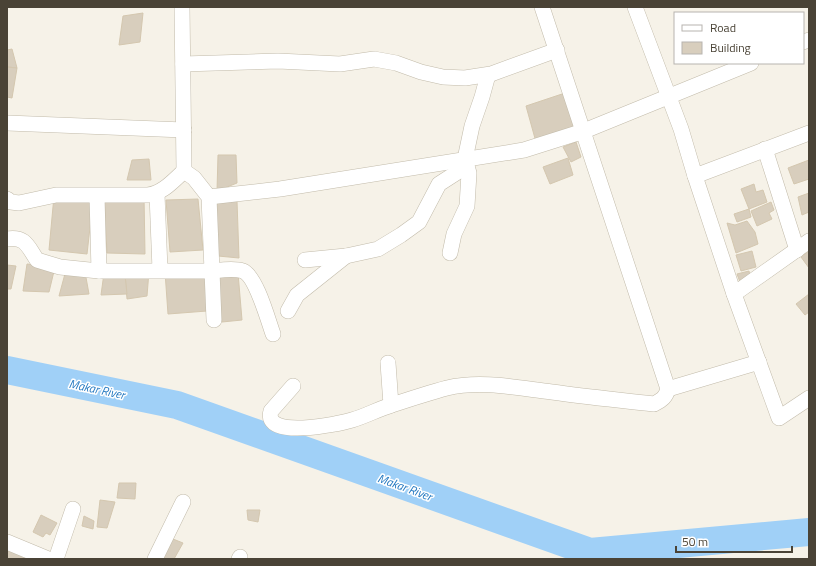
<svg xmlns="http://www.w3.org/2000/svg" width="816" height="566" viewBox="0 0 816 566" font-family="'Titillium Web',sans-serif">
<rect width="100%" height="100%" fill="#f6f2e8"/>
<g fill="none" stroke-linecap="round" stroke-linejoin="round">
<path stroke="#a0d0f7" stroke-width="28" d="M7,370l170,35 413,147 219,-20"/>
</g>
<g fill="#d8cebd" stroke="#d4c7af">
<path d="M143,13l-3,29 -21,3 4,-29z"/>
<path d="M12,49l5,19 -10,-1v-17z"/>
<path d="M7,67l10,1 -5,30 -5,-1z"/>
<path d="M565,93l11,36 -40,13 -10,-36z"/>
<path d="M576,142l5,15 -10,5 -8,-15z"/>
<path d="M218,155h18l1,28 -20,8z"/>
<path d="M568,158l5,17 -23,9 -7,-17z"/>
<path d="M149,159l2,21h-24l5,-20z"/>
<path d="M809,160v19l-15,5 -6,-16z"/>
<path d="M754,184l2,8 7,-2 4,12 -18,7 -8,-20z"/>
<path d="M809,193v19l-7,3 -4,-18z"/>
<path d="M54,196l39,5 -6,53 -38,-4z"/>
<path d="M144,196l1,58 -38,-1 -3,-55z"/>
<path d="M198,199l5,51 -33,2 -4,-52z"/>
<path d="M215,199l22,2 2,57 -21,-2z"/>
<path d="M771,202l3,8 -5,3 3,6 -15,7 -6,-15z"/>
<path d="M749,209l2,8 -14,5 -3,-8z"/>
<path d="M747,221l8,11 3,12 -22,9 -9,-30 8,2z"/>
<path d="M752,251l4,16 -15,4 -5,-16z"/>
<path d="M809,251v17l-8,-11z"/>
<path d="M27,264l28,3 -6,25 -26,-1z"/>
<path d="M7,265l9,1 -5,23h-4z"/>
<path d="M66,270l19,2 4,22 -30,2z"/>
<path d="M149,271l-2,25 -20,3 -2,-24z"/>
<path d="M205,271l2,40 -39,3 -3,-42z"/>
<path d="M749,271l2,9 -11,2 -3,-8z"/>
<path d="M104,273l21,2 2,19 -26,1z"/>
<path d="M238,273l4,47 -20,2 -4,-47z"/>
<path d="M809,294v18l-4,3 -9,-11z"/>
<path d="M119,483h17l-1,16 -18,-1z"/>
<path d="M100,500l15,2 -8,26 -10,-1z"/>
<path d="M247,510h13l-2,12 -10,-2z"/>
<path d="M41,515l16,8 -7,12 -4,-2 -3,4 -10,-5z"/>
<path d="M84,516l10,5 -1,8 -11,-3z"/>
<path d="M173,539l10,4 -9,16h-13z"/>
<path d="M7,547l21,12h-21z"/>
</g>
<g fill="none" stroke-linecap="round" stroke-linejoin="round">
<g stroke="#c2bbaa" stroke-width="16">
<g id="minor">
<path d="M635,7l46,122 14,47 39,118 45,124 30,-20"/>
<path d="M803,42l6,-2"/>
<path d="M183,64l95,-3 62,3 34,-5 22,4 25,9 22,5 22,1 26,-4 66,-24"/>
<path d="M7,123l177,7"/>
<path d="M765,149l32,101"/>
<path d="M695,176l114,-43"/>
<path d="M157,194l3,76"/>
<path d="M97,196l2,75"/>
<path d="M209,197l71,-8 244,-39 60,-19 167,-68"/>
<path d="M7,199l4,3 8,1 37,-8h92c15,-2 25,-14 36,-24"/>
<path d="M7,239c19,-3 21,8 30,21l23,7 39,4h113l-3,-74 -15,-19 -10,-7 -2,-164"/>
<path d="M450,253l4,-19 13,-28 2,-33 -4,-14 7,-33 10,-29 6,-22"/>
<path d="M305,260l41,-4 32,-7 23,-14 18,-13 20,-38 28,-18"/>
<path d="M734,294l75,-53"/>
<path d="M288,311l9,-16 49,-39"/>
<path d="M214,320l-2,-49c10,-1 22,-3 31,0 13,5 25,49 30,63"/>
<path d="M388,363l3,42"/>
<path d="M293,386l-22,25c-9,29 68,13 81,9 14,-4 26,-11 40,-15 18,-6 36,-12 55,-17 34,-8 71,0 105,4 34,5 68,8 102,12 8,-4 12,-7 14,-15l-126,-382"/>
<path d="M668,389l91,-27"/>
<path d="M7,542l41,17"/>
<path d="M56,559l17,-50"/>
<path d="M155,559l28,-57"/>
<path d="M239,559l1,-2"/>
</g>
</g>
<use href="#minor" stroke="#fff" stroke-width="15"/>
</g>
<g text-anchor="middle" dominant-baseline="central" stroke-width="3" stroke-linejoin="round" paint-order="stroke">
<g font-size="12" font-style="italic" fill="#2479c1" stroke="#fff">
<text transform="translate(97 389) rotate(12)">Makar River</text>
<text transform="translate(405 487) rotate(20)">Makar River</text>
</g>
</g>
<rect width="816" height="566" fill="none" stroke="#4a4336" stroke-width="16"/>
<rect x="674" y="12" width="130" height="52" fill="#ffffff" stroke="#b7b4af"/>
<rect x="682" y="25" width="20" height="6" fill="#ffffff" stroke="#b7b4af"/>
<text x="710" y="32" font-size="12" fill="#4a4336">Road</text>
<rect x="682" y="42" width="20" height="12" fill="#d8cebd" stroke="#b7b4af"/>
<text x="710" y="52" font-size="12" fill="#4a4336">Building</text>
<path d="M676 546v6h116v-6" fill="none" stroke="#4a4336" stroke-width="2"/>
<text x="682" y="546" font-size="12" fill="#4a4336" stroke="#ffffff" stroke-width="3" paint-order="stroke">50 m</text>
</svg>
